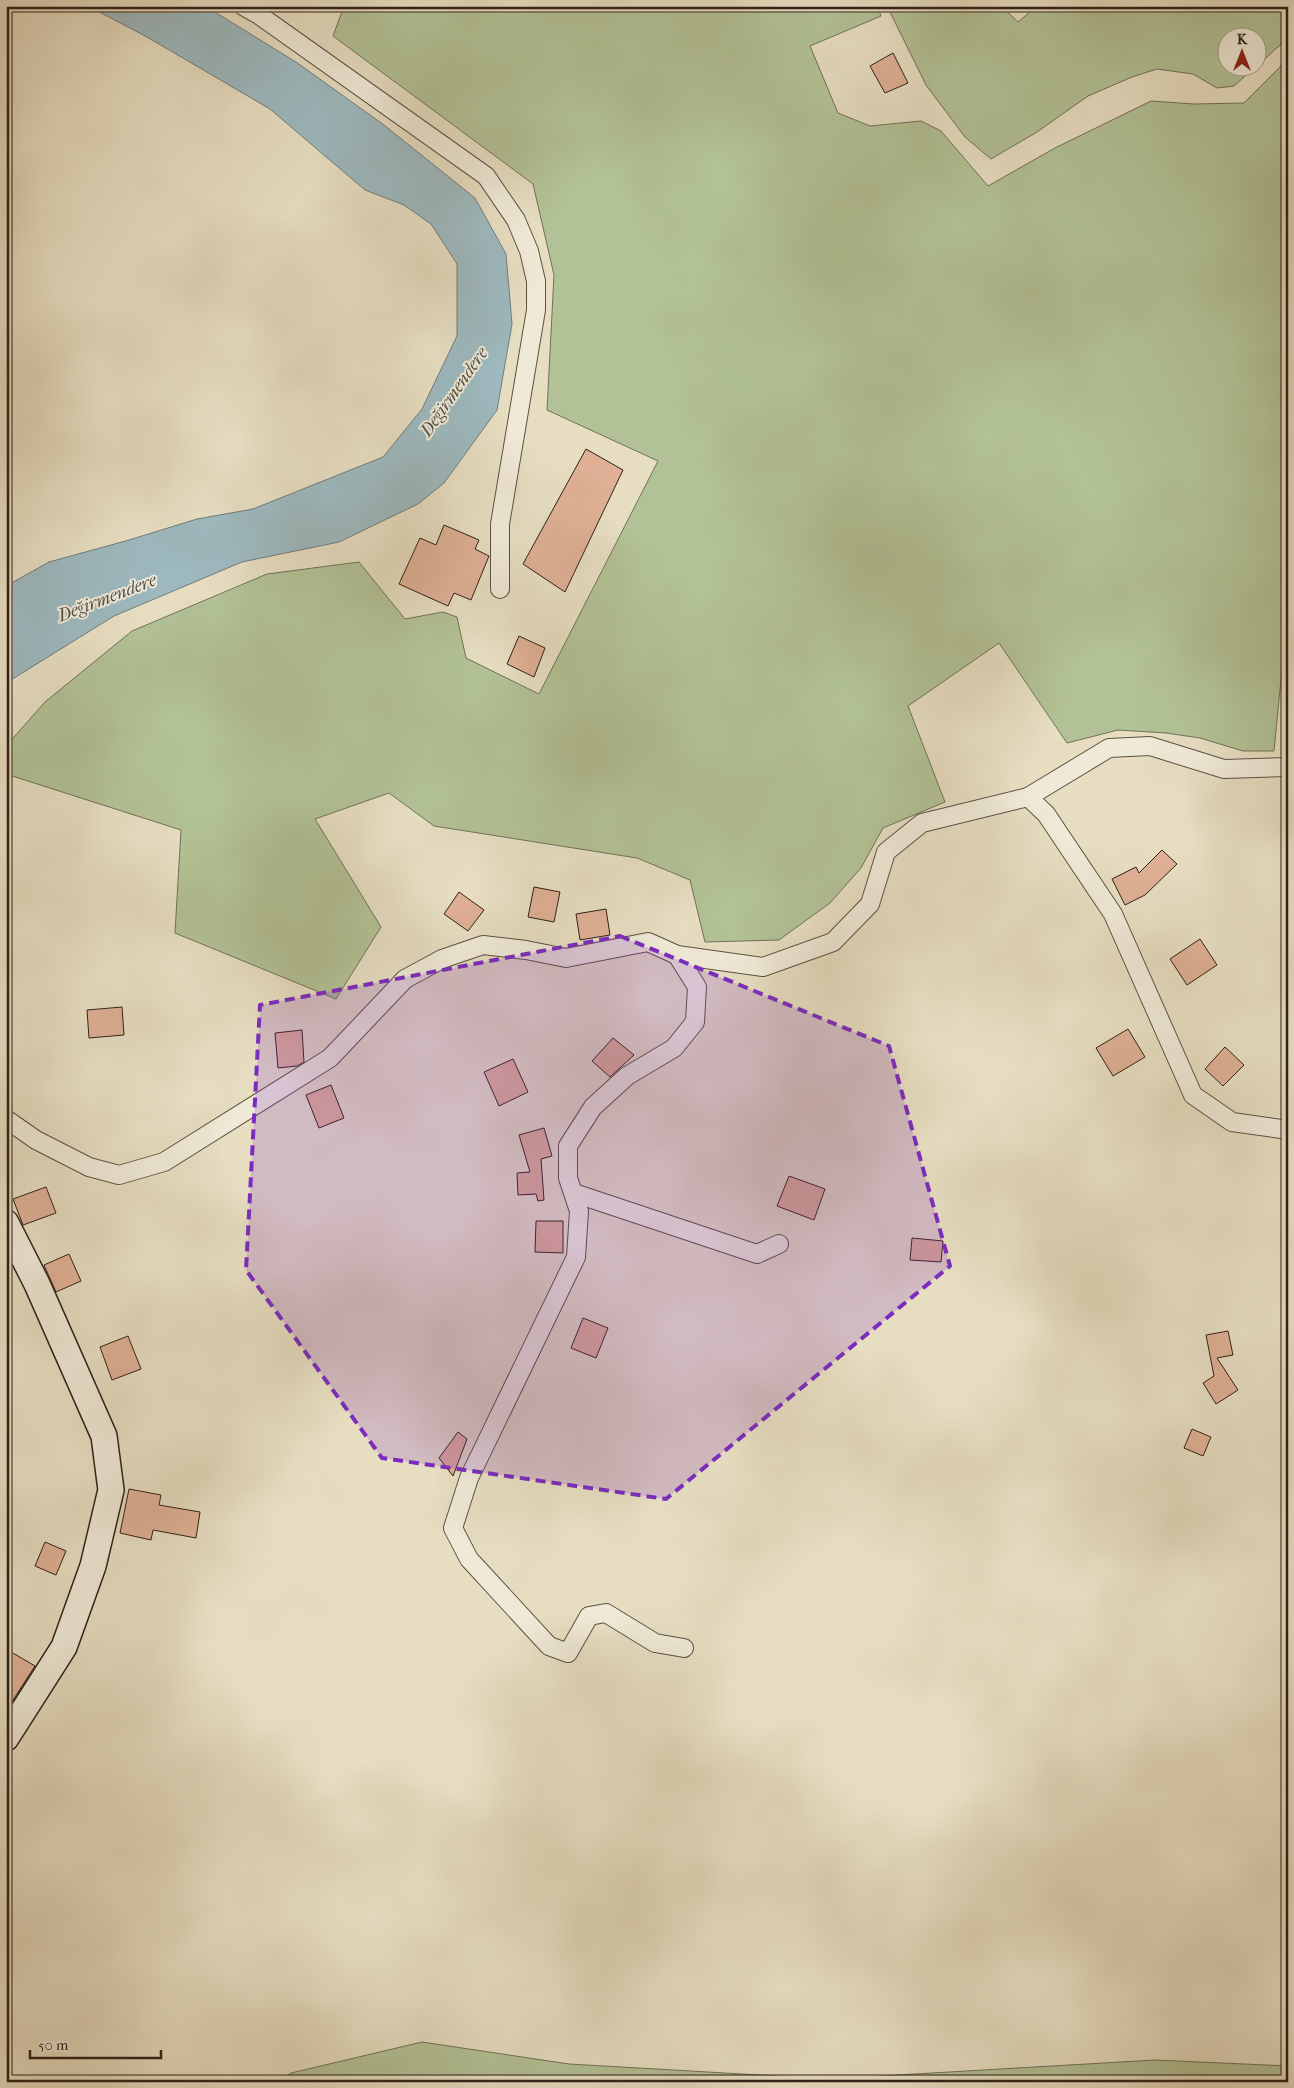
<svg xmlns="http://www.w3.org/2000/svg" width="1294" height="2088" viewBox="0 0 1294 2088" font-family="'IM FELL French Canon',serif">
<rect width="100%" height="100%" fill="#e7dec2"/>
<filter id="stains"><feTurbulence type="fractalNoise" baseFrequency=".004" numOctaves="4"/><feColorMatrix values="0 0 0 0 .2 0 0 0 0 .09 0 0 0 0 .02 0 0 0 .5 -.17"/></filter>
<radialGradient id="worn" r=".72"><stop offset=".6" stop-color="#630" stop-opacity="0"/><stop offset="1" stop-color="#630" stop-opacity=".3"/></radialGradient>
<g fill="#b2c296" stroke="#707158">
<path d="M344,6h533l4,10 -71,30 28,67 32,13 51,-5 20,10 47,55 67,-38 96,-47 43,3 50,-1 44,-44v600h-5l-9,92h-31l-43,-13 -34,-5 -48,-3 -51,13 -68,-100 -91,63 37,96 -62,26 -22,40 -31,35 -51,37 -74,2 -15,-62 -53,-22 -203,-32 -45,-33 -74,26 66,108 -45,72 -161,-66 6,-103 -175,-56v-28l39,-44 87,-71 135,-57 92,-12 46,57 38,-7 14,5 9,41 73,36 119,-233 -111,-51 7,-135 -21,-91 -200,-148z"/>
<path d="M887,6h114l17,16 19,-16h251v32l-31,28 -1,-28h-30v30h28l-20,18 -17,2 -24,-14 -36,-5 -25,8 -44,19 -51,36 -46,27 -26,-22 -39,-52z"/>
<path d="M422,2042l147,22 260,15 326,-19 133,6v16h-1009l12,-9z"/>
</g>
<path fill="#9db9bf" stroke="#717c7d" d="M88,6h117l91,56 88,63 91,73 31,56 6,70 -15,86 -53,73 -26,21 -79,38 -97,20 -128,54 -108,67v-97l43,-24 80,-22 68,-21 56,-10 130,-52 39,-48 35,-73v-72l-26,-40 -27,-19 -39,-15 -95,-81 -123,-72z"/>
<g fill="#dfb095" stroke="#2f2019">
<path d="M893,53l15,30 -23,10 -15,-27z"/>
<path d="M586,449l37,21 -58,122 -42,-28z"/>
<path d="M444,525l35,15 -4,9 14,7 -18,44 -17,-7 -6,13 -49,-22 21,-46 16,7z"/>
<path d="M519,636l26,12 -11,29 -27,-13z"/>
<path d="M1162,850l15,14 -32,31 -20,10 -13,-26 24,-12 3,6z"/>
<path d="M534,887l26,5 -6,30 -26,-5z"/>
<path d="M459,892l25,18 -16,21 -24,-17z"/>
<path d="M606,909l4,26 -30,5 -4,-26z"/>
<path d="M1200,939l17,26 -30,20 -17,-26z"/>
<path d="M122,1007l2,28 -35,3 -2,-28z"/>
<path d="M1128,1029l17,28 -32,19 -17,-28z"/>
<path d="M302,1030l2,32 -7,4 -19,2 -3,-35z"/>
<path d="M613,1038l21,17 -24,22 -18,-16z"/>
<path d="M1225,1047l19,18 -21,21 -18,-17z"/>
<path d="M513,1059l15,33 -29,14 -15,-34z"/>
<path d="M331,1085l13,33 -25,10 -13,-33z"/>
<path d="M544,1128l8,28 -11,3 3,41 -6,1 -2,-7 -18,1 -1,-22 13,-1 -11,-37z"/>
<path d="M789,1176l36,13 -11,31 -37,-14z"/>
<path d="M46,1187l10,26 -33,12 -10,-26z"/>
<path d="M536,1221h27v32l-28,-1z"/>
<path d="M912,1238l31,3 -2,21 -31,-2z"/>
<path d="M69,1254l12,27 -25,11 -12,-27z"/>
<path d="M583,1318l25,10 -12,30 -25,-10z"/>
<path d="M1228,1331l5,24 -16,3 21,32 -22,14 -13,-21 11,-7 -8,-41z"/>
<path d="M128,1336l13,33 -29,11 -12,-33z"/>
<path d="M1192,1429l19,8 -8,19 -19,-8z"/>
<path d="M458,1432l9,7 -14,37 -14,-18z"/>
<path d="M129,1489l32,6 -2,10 41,7 -4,26 -43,-8 -2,10 -31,-7z"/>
<path d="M45,1542l21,9 -10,24 -21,-9z"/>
<path d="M6,1649l29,17 -29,45z"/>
</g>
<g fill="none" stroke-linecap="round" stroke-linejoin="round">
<g stroke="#5d5043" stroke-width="20">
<g id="street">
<path d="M243,6l16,9 227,161 30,44 13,31 7,30v29l-36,214v65"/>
<path d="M1028,797l18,17 67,100 80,181 39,27 56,8"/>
<path d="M677,955l20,32 -2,35 -21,26 -47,28 -34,31 -25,39v32l11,33 -3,46 -107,221 -16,50 16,31 80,87 19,7 21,-37 17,-3 49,30 29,5"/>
<path d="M6,1119l30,21 53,27 30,8 45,-13 166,-104 75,-79 37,-20 41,-14 43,5 40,8 82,-16 29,13 86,12 70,-25 37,-38 16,-52 36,-29 106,-26 81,-49 41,-2 74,23 64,-2"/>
<path d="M574,1193l183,61 22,-10"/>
</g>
</g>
<g stroke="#2f2019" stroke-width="28">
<path id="secondary" d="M6,1223l31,61 67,152 7,54 -18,76 -29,81 -58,91"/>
</g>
<use href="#street" stroke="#efead7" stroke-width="18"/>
<use href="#secondary" stroke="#efead7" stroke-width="25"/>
</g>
<path fill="#7b2cbf" fill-opacity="0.2" stroke="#7b2cbf" stroke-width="4" stroke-dasharray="10 6" stroke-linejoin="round" d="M620,936l269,110 61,220 -284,233 -284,-41 -136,-188 14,-265z"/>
<g text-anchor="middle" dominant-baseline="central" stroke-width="4" stroke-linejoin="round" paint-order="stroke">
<g font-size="18" font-style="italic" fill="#504e4b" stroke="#efead7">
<text transform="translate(454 392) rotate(-55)">Değirmendere</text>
<text transform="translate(107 598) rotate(-21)">Değirmendere</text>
</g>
</g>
<rect width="1294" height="2088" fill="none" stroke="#e7dec2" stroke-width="25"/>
<rect x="8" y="8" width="1279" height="2073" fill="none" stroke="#2f2019" stroke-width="2.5"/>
<rect x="12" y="12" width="1269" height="2063" fill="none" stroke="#2f2019"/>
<g transform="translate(1242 52)"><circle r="24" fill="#efead7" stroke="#a2998b"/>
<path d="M0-4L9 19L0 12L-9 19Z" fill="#8f2418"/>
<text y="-8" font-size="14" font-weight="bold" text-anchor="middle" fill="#2f2019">K</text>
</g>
<path d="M30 2050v8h131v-8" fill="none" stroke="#2f2019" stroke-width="2.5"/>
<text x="38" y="2050" font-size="15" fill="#2f2019" stroke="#efead7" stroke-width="4" paint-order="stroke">50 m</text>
<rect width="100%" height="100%" filter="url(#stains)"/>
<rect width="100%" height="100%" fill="url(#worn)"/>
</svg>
